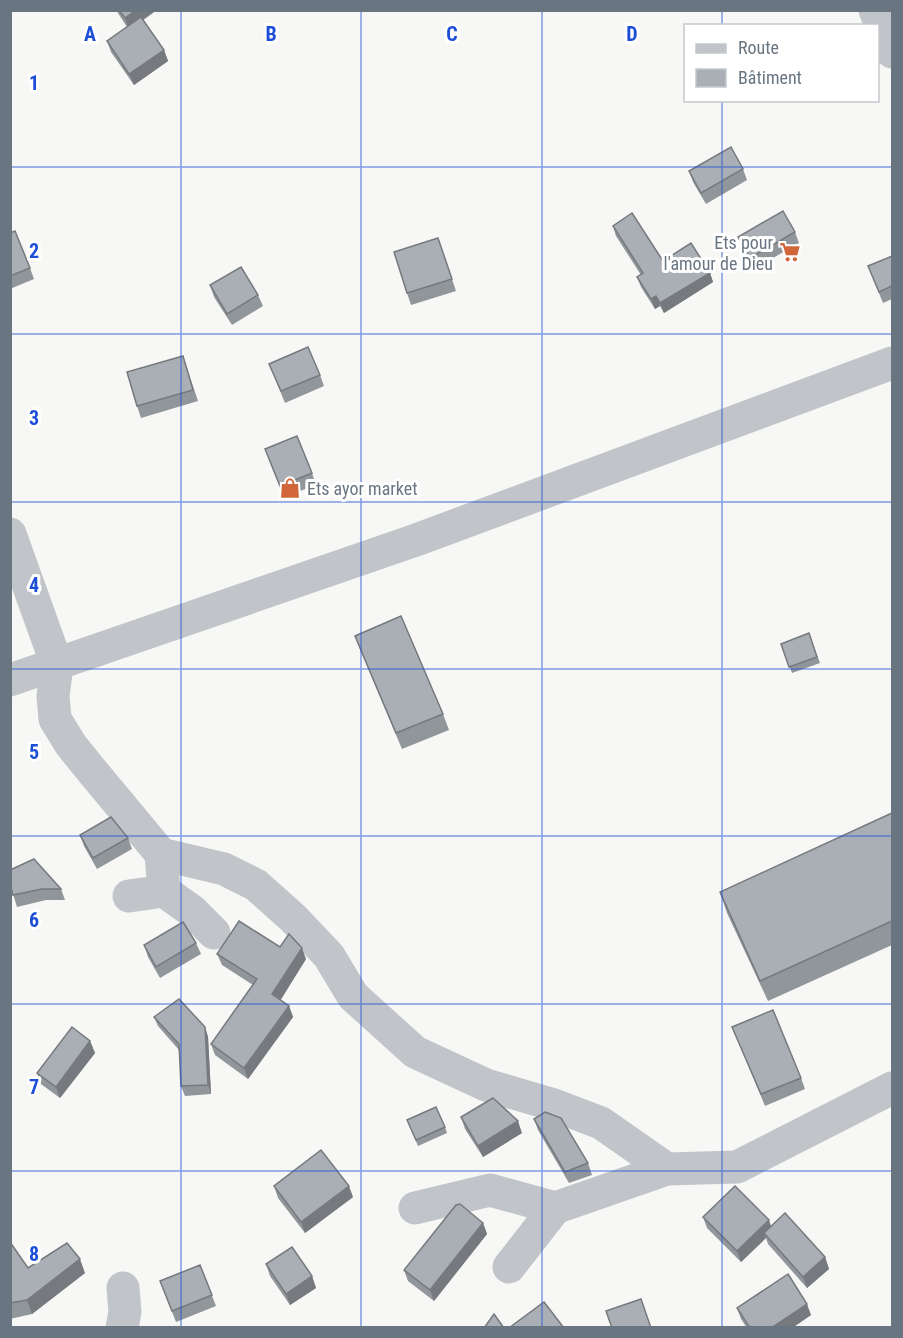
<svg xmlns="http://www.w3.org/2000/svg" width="903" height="1338" viewBox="0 0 903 1338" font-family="'Roboto Condensed',sans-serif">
<rect width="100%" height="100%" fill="#f7f7f5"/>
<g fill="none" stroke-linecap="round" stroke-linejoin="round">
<g stroke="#c1c4c8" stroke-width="33">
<path d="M875,10l17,42"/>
<path d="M10,534l47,131 -4,31 2,23 16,26 21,26 69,83 3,37"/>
<path d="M10,680l406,-140 476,-177"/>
<path d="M161,854l63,15 32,16 37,33 36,38 24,40 62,56 71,33 65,19 50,19 66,46 70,-2 155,-79"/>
<path d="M129,896l35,-5 28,20 22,22"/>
<path d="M415,1208l75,-18 65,18"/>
<path d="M509,1267l46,-59 112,-39"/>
<path d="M122,1328l3,-16 -2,-24"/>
</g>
</g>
<g fill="#91969b">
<path d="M116,10h38v2l-11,8 21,30 4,11 -34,24 -23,-33 -4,-11 20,-14z"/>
<path d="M743,169l4,11 -41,24 -13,-22 -4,-11z"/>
<path d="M613,226l50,35 47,12 3,9 -49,31 -4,-7 -5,3 -14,-22 -4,-10 4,-2 -25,-39z"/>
<path d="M795,232l4,11 -45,26 -12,-21 -4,-11z"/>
<path d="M10,233l20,35 4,11 -24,10z"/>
<path d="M442,249l14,42 -45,14 -4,-12z"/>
<path d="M892,256v43l-9,4 -15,-37z"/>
<path d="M210,285l48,10 5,11 -31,19 -18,-28z"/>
<path d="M183,356l15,45 -57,17 -4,-12z"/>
<path d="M269,364l51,11 4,11 -39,17z"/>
<path d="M269,460l43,13 4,12 -32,12z"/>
<path d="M809,633l11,30 -28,10 -11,-29z"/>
<path d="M355,636l88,78 6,16 -47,19 -41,-97z"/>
<path d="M892,813v132l-124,56 -41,-88 -7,-21z"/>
<path d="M80,835l48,3 4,11 -35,20 -13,-23z"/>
<path d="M10,884l51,5 4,11h-19l-29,7z"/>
<path d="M196,943l5,11 -41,24 -12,-21 -4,-12z"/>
<path d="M280,947l26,12 -26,41 9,6 4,11 -45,62 -33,-24 -4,-11 42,-59 -31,-20 -5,-11z"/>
<path d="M154,1017l51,10 3,10 3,57 -26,2 -4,-10 -2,-36 -21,-24z"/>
<path d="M732,1027l69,51 4,11 -40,17z"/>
<path d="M90,1041l5,12 -35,45 -19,-14 -4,-11z"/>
<path d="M461,1117l61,16 -39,24 -18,-28z"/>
<path d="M534,1119l54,44 4,12 -23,8 -31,-53z"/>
<path d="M407,1120l38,7 2,6 -29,13z"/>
<path d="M274,1186l79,11 -48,36 -27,-35z"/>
<path d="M703,1217l68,10 54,30 4,12 -22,19 -39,-44 -2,-6 -25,24 -34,-34z"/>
<path d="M483,1223l4,11 -53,67 -26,-20 -4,-11z"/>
<path d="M10,1242l18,26 57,5 -53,41 -22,5z"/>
<path d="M266,1264l46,12 4,12 -26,17 -20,-29z"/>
<path d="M200,1265l16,41 -40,16 -16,-41z"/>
<path d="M737,1308l74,7 -19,13h-45l-6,-9z"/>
</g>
<g fill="#767a7e">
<path d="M136,10h18v2l-25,18 -4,-12z"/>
<path d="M164,50l4,11 -34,24 -5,-11z"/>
<path d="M710,273l3,9 -49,31 -4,-10z"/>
<path d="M656,296l4,10 -5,3 -4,-10z"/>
<path d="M302,948l4,11 -29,47 -5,-12z"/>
<path d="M289,1006l4,11 -45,62 -4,-11z"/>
<path d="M205,1027l3,10 3,57 -3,-9z"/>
<path d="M90,1041l5,12 -35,45 -4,-11z"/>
<path d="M518,1121l4,12 -39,24 -5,-11z"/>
<path d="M349,1186l4,11 -48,36 -4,-11z"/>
<path d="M769,1220l4,12 -9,1 2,5 -25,24 -4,-11z"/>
<path d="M483,1223l4,11 -53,67 -4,-11z"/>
<path d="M825,1257l4,12 -22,19 -4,-11z"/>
<path d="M80,1259l5,14 -53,41 -5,-14z"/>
<path d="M312,1276l4,12 -26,17 -4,-11z"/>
<path d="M807,1304l4,11 -19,13h-21z"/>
</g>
<g fill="#a9afb4" stroke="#767a7e" stroke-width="1.5">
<path d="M119,10h17l-11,8z"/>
<path d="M141,17l23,33 -35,24 -22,-33z"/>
<path d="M731,147l12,22 -42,24 -12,-22z"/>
<path d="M783,211l12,21 -45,26 -12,-21z"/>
<path d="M632,213l31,48 28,-18 19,30 -50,30 -4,-7 -5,3 -14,-22 6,-4 -30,-47z"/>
<path d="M15,231l15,37 -20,8v-43z"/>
<path d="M438,238l14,41 -45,14 -13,-41z"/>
<path d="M892,256v30l-13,6 -11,-26z"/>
<path d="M241,267l17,28 -31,19 -17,-29z"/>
<path d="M308,347l12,28 -39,16 -12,-27z"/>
<path d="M183,356l10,34 -56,16 -10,-34z"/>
<path d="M297,436l15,37 -32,13 -15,-37z"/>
<path d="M401,616l42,98 -47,19 -41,-97z"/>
<path d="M809,633l8,24 -28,10 -8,-23z"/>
<path d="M892,813v108l-132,60 -40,-89z"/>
<path d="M111,817l17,21 -35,20 -13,-23z"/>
<path d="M34,859l27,30h-19l-29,6 -3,-11v-14z"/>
<path d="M239,921l41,26 9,-13 13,14 -30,46 17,12 -45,62 -33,-24 46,-65 -40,-25z"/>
<path d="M183,922l13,21 -40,24 -12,-22z"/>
<path d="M179,999l26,28 3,58 -27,1 -2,-42 -25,-27z"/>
<path d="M773,1010l28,68 -40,16 -29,-67z"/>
<path d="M72,1027l18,14 -34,46 -19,-14z"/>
<path d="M493,1098l25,23 -40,25 -17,-29z"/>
<path d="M436,1107l9,20 -29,13 -9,-20z"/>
<path d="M545,1112l16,6 27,45 -23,9 -31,-53z"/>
<path d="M321,1150l28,36 -48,36 -27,-36z"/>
<path d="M735,1186l34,34 -32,31 -34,-34z"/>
<path d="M460,1204l23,19 -53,67 -26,-20 52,-65z"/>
<path d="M785,1213l40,44 -22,20 -39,-44z"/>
<path d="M10,1242l18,26 39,-25 13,16 -53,41 -17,3z"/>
<path d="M292,1247l20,29 -26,18 -20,-30z"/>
<path d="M200,1265l12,30 -40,16 -12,-30z"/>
<path d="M788,1274l19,30 -36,24h-21l-13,-20z"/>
<path d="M641,1299l10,29h-39l-6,-17z"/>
<path d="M544,1302l20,26h-55z"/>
<path d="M494,1314l10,14h-20z"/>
</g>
<path fill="none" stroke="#1d4ed8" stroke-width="1.5" stroke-opacity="0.55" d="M181,10v1318M361,10v1318M542,10v1318M722,10v16M722,100v1228M10,167h882M10,334h882M10,502h882M10,669h882M10,836h882M10,1004h882M10,1171h882"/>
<defs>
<g id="supermarket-bare" transform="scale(1.62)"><path d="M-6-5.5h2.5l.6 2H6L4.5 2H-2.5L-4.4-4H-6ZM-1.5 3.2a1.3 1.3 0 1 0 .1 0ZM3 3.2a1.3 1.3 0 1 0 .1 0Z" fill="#d1663b" stroke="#fff" stroke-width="2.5" paint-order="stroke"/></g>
<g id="shop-bare" transform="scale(1.62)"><path d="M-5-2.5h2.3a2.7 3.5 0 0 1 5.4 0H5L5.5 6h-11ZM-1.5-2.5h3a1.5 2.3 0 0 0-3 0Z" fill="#d1663b" stroke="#fff" stroke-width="2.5" paint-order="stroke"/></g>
</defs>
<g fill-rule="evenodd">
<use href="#supermarket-bare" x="790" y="252"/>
<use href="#shop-bare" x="290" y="488"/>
</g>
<g text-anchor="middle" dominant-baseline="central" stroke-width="6" stroke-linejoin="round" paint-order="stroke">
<g font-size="18" fill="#697682" stroke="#fff" text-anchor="end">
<text x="773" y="242">Ets pour<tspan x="773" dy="21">l'amour de Dieu</tspan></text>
<text x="307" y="488" text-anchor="start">Ets ayor market</text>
</g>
</g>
<g font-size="20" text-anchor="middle" font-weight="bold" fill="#1d4ed8" stroke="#fff" stroke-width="6" stroke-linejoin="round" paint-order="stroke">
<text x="90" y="41">A</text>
<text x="271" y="41">B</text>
<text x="452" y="41">C</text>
<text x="632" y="41">D</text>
<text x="34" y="90">1</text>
<text x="34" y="258">2</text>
<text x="34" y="425">3</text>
<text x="34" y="592">4</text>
<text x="34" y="759">5</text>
<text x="34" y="927">6</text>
<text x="34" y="1094">7</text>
<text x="34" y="1261">8</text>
</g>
<rect width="903" height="1338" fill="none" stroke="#697682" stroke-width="24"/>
<rect x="684" y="24" width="195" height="78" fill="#ffffff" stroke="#c3c8cd" stroke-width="1.5"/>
<rect x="696" y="44" width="30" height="9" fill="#c1c4c8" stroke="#c3c8cd" stroke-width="1.5"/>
<text x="738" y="54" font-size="18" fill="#697682">Route</text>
<rect x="696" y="69" width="30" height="18" fill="#a9afb4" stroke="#c3c8cd" stroke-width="1.5"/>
<text x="738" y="84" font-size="18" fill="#697682">Bâtiment</text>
</svg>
